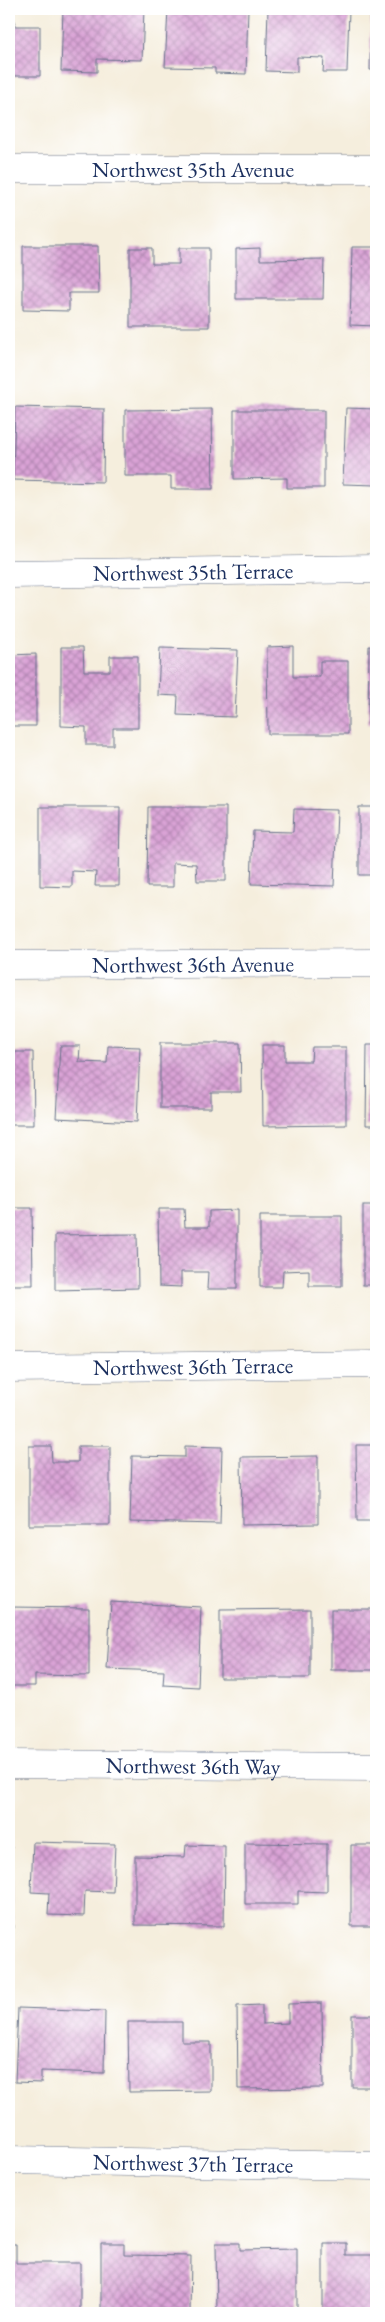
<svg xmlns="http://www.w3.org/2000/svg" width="385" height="2322" viewBox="0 0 385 2322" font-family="'EB Garamond',serif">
<defs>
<pattern id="building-cross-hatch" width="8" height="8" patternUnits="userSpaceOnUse" patternTransform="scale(1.25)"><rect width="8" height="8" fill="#daa3d6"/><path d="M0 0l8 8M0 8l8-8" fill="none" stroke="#b085b1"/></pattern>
</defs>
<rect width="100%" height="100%" fill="#fff"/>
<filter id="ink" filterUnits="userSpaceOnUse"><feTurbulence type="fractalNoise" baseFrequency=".02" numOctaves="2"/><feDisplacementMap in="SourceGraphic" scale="10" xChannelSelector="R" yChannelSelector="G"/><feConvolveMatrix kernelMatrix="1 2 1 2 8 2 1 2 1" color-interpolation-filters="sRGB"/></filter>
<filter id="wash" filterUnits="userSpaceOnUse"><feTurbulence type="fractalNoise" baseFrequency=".0096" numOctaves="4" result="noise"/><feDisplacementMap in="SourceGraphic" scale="20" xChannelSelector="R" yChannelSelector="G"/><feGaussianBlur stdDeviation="1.12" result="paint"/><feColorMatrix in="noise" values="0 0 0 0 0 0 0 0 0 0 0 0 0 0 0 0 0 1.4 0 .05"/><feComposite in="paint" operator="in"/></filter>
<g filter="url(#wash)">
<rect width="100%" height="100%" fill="#f5eedd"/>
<g id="blocks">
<g fill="url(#building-cross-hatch)">
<path d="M63,9h81l-2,51 -45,-1v13l-36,-1z"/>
<path d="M168,9h80l-2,65 -31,-1v-5l-50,-1z"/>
<path d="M268,9h81l-2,63h-24l1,-14 -27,-1v15l-31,-1z"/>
<path d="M371,9h5v61h-6z"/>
<path d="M9,11h5l1,15h25v50h-31z"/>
<path d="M23,246h75l1,47h-30v18l-46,-1z"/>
<path d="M352,247h24v79l-26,-1z"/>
<path d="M130,248h22v16h27v-16h30v79h-79z"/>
<path d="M260,248v12l64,-1 -1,40h-87v-50z"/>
<path d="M15,407l89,2 -1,73 -90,-2z"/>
<path d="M346,408l30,1v76l-33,-1z"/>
<path d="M212,409l1,80h-42v-13h-46v-66z"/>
<path d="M234,410h90v78h-37v-10l-53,1z"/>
<path d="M293,646v31h27v-16h28v73h-80l-1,-87z"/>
<path d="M369,646l7,1v77h-8z"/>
<path d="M61,647h22l1,24h26v-15h28v72h-25v17h-27v-18l-25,-1z"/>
<path d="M160,648l78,2 -3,67 -58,-2 1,-19 -20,-1z"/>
<path d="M36,654v72h-27v-71z"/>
<path d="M40,807h80l-1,79h-24l1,-14 -24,-1v16l-32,-1z"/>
<path d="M148,807h78v74h-29l-1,-17 -23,-1v24h-26z"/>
<rect x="359" y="807" width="17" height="68"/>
<path d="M9,809h2l-1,19h-1z"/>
<path d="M294,809l43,1 -3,76 -83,-2 2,-53 40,1z"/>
<path d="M160,1043h80l1,49h-30v16h-51z"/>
<path d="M262,1045h23v16h26l1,-14h34v78l-83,1z"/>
<path d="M367,1045h9v80h-10z"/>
<path d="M60,1046h20l-1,16 28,1 1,-17 32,1 -3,75 -81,-4z"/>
<path d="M9,1052h24l1,73h-25z"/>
<rect x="363" y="1205" width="13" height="80"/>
<path d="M9,1208h23l1,77h-23z"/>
<path d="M158,1209h26l1,18h24v-16l28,-1v79h-30l1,-17h-27v15l-22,-1z"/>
<path d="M260,1216h82v70h-33v-16l-26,1 -1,16h-22z"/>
<path d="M137,1234l1,54 -83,2v-55z"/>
<path d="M356,1445h20v76h-19z"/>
<path d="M29,1446h22l1,16h26v-16h32v79h-81z"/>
<path d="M185,1446l37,1 -2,77 -90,-2 2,-66 53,1z"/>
<path d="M318,1456v68l-76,1 -1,-68z"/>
<path d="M111,1602l90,5 -3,80 -35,-2 1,-14 -57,-2z"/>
<path d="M9,1607l80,1v68l-54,-1v11h-26z"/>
<path d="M310,1609v69h-90v-68z"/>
<rect x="331" y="1609" width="45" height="61"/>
<path d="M33,1842l82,2 -2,48 -28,-1 -1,25 -36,-1 1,-22 -18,-1z"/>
<path d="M245,1843l82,1v48l-29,-1v13h-53z"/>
<path d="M186,1845l39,1 -1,80 -89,-1v-69l50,1z"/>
<path d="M351,1845h22v16h3v65h-25z"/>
<path d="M9,1847h3l1,84h-4z"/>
<path d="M322,2003l1,85 -85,1 -1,-83 25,-1v19l26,-1v-19z"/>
<path d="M18,2008l87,3 -1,62 -63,-2v12l-26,-1z"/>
<rect x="352" y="2015" width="24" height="72"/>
<path d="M128,2022h54v20h29v49l-82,1z"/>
<path d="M216,2243h24v7l57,-1v64h-80z"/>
<path d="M323,2243h23v12h30v58h-53z"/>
<path d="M101,2244h23v11l67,1 -1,57h-89z"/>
<path d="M9,2245h7v18h64v50h-71z"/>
</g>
</g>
</g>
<g filter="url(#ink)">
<use href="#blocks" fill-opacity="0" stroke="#67728a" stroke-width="1"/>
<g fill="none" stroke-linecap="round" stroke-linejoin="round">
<g stroke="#67728a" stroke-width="29">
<g id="minor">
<path id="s1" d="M9,169h367"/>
<path id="s2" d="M9,574l367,-5"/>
<path id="s3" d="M9,965l367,-2"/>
<path id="s4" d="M9,1368l367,-4"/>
<path id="s5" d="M9,1764l367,3"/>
<path id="s6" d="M9,2160l367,6"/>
</g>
</g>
<use href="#minor" stroke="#fff" stroke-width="28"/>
</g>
</g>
<g text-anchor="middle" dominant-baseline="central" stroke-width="5" stroke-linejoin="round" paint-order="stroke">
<g font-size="22" fill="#1b2f5e" stroke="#fff">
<text stroke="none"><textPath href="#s1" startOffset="184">Northwest 35th Avenue</textPath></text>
<text stroke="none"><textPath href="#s2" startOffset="184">Northwest 35th Terrace</textPath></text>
<text stroke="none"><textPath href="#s3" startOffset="184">Northwest 36th Avenue</textPath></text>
<text stroke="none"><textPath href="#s4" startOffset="184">Northwest 36th Terrace</textPath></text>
<text stroke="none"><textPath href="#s5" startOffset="184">Northwest 36th Way</textPath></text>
<text stroke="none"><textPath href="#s6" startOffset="184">Northwest 37th Terrace</textPath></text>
</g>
</g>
<rect width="385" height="2322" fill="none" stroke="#fff" stroke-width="30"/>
</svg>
